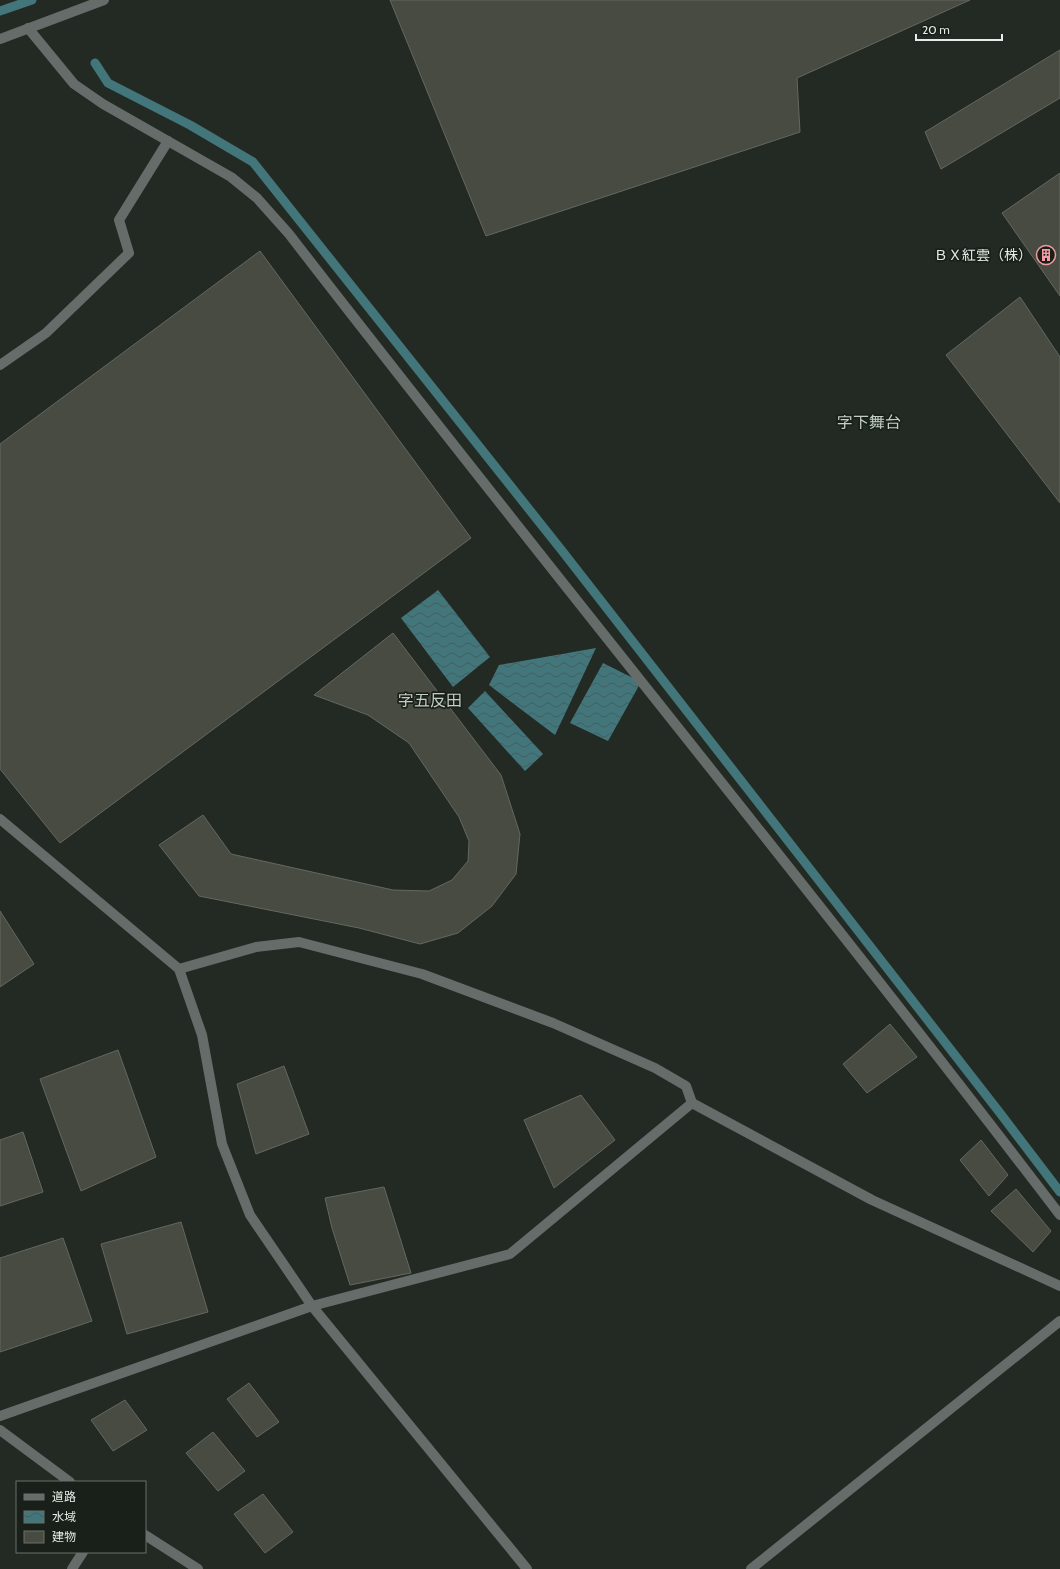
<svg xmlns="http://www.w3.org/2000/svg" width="1060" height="1569" viewBox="0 0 1060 1569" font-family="Cabin,'Noto Sans JP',sans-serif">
<defs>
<pattern id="water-waves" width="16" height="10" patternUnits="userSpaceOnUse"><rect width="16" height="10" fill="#43767b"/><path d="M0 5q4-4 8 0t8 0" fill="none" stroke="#445e60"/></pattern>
</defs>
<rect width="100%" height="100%" fill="#222a23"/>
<g fill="url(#water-waves)">
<path d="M438,590l52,67 -37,30 -52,-69z"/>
<path d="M596,648l-41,87 -66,-50 10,-20z"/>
<path d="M603,663l38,19 -33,59 -38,-18z"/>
<path d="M485,691l58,63 -18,17 -57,-63z"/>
</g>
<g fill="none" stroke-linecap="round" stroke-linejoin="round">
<g stroke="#43767b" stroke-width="9">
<path d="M0,11l32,-11"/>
<path d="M95,63l13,20 82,42 63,37 310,390 437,561 60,79"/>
</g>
</g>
<g fill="#484b41" stroke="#65685e">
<path d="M390,0h580l-173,78 3,54 -314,104z"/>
<path d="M1060,50v48l-119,71 -16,-37z"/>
<path d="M1060,173v123l-58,-83z"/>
<path d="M260,251l211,287 -411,305 -60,-74v-325z"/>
<path d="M1020,297l40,60v146l-114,-148z"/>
<path d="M393,633l108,142 19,59 -4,40 -24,32 -34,27 -38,11 -61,-16 -160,-32 -40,-51 44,-30 28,39 162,36 36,1 23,-11 16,-19 1,-20 -10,-24 -50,-74 -41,-28 -54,-20z"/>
<path d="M0,911l34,53 -34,23z"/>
<path d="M890,1024l27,33 -50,36 -24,-29z"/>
<path d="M118,1050l38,107 -75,34 -41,-112z"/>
<path d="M284,1066l25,68 -53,20 -19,-70z"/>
<path d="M581,1095l34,45 -61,48 -30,-68z"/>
<path d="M23,1132l20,60 -43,14v-66z"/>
<path d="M981,1140l27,35 -19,21 -29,-36z"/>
<path d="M384,1187l27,86 -61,12 -18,-57 -7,-30z"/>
<path d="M1016,1189l35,42 -18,21 -42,-41z"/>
<path d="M181,1222l27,90 -81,22 -26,-90z"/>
<path d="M63,1238l29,83 -92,31v-94z"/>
<path d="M249,1383l30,39 -22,15 -30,-38z"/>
<path d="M125,1400l22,30 -34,21 -22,-31z"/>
<path d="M213,1432l32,39 -27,20 -32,-38z"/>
<path d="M263,1494l30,38 -28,21 -31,-39z"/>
</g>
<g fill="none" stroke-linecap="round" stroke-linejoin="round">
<g stroke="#666c6a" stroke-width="10">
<path d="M28,28l46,56 29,20 128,73 26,21 32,36c254,329 519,651 771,981"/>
<path d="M0,39l104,-39"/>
<path d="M0,365l46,-32 83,-80 -10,-33 49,-79"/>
<path d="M0,819l179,150 23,66 20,109 28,71 62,91 215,263"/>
<path d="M179,969l77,-22 43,-5 123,32 131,49 102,45 31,18 6,17 180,97 188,86"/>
<path d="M0,1416l312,-110 198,-52 182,-151"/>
<path d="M0,1430l70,52"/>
<path d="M145,1535l53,34"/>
<path d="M72,1569l11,-17"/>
<path d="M751,1569l309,-248"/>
</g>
</g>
<defs>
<g id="building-ring" transform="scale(1)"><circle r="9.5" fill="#182019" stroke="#f49aa3" stroke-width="1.5"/><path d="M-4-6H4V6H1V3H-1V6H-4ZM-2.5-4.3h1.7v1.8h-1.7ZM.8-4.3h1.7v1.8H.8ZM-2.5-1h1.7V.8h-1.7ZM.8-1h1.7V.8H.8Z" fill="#f49aa3"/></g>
</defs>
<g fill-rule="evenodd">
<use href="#building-ring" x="1046" y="255"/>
</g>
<g text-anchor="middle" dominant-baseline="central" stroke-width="3.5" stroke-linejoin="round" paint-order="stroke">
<g font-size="14" fill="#e6ebe7" stroke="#182019" text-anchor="end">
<text x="1032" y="255">ＢＸ紅雲（株）</text>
</g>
<g font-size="16" fill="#c3cdc4" stroke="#182019">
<text x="869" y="422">字下舞台</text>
<text x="430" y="700">字五反田</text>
</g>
</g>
<rect x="16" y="1481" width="130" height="72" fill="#182019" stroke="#6a716b"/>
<rect x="24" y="1494" width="20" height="6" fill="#666c6a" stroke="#6a716b"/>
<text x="52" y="1501" font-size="12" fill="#e6ebe7">道路</text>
<rect x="24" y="1511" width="20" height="12" fill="url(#water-waves)" stroke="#6a716b"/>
<text x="52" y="1521" font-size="12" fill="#e6ebe7">水域</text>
<rect x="24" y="1531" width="20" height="12" fill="#484b41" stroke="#6a716b"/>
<text x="52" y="1541" font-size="12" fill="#e6ebe7">建物</text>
<path d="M916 34v6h86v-6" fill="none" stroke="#e6ebe7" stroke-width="2"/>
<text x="922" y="34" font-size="12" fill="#e6ebe7" stroke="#182019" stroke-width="3" paint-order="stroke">20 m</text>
</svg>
